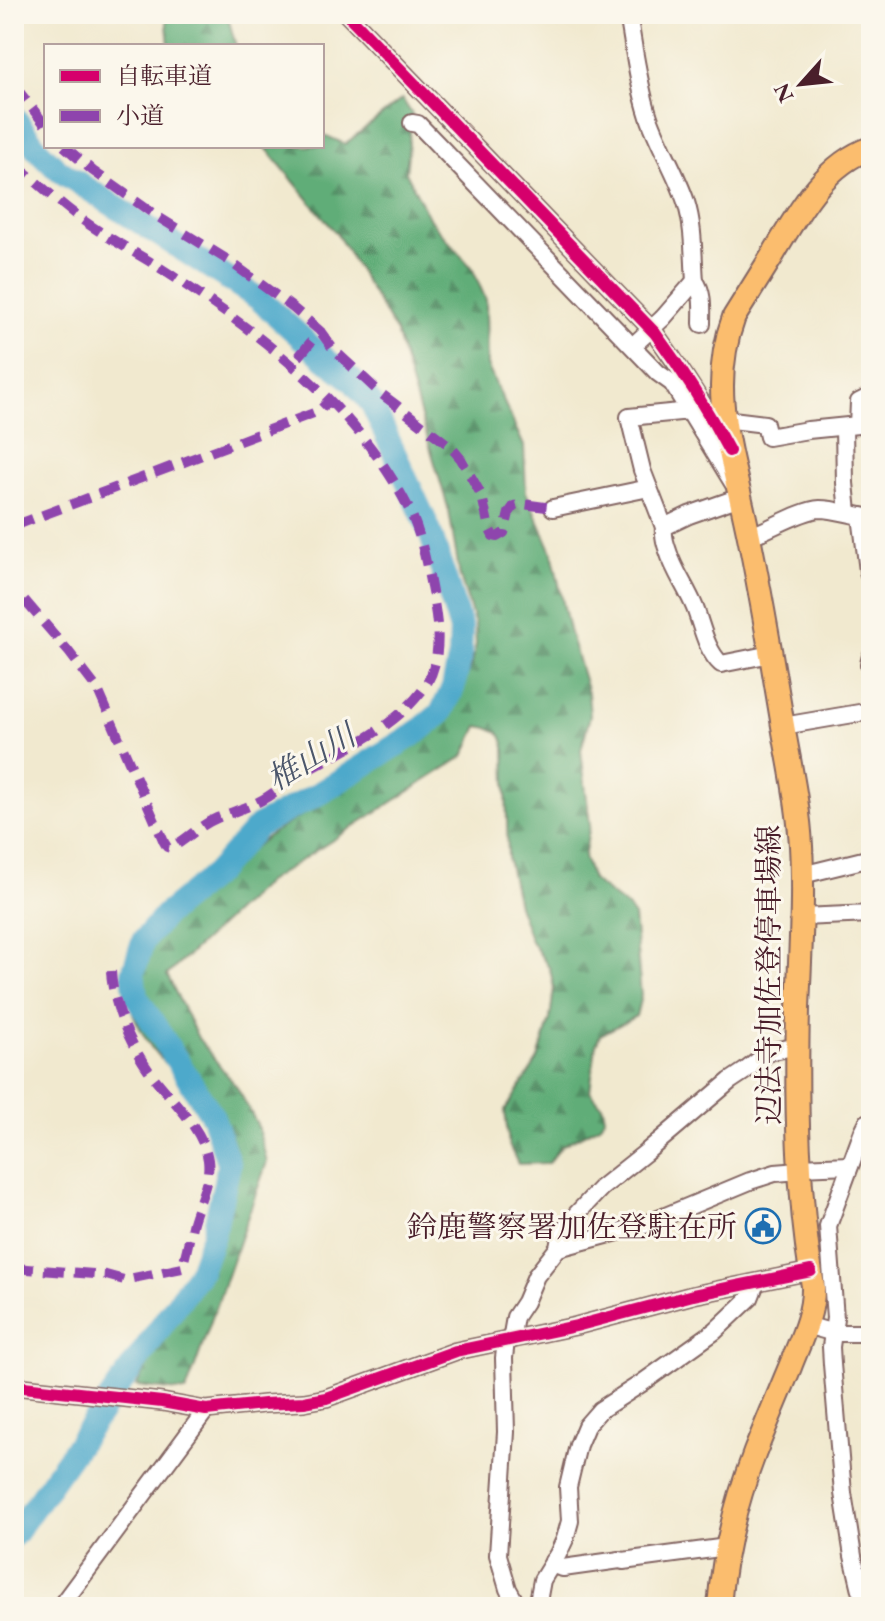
<svg xmlns="http://www.w3.org/2000/svg" width="885" height="1621" viewBox="0 0 885 1621" font-family="'EB Garamond','Noto Serif JP',serif">
<defs>
<pattern id="forest-firs" width="22" height="20" patternUnits="userSpaceOnUse" patternTransform="scale(2)"><rect width="22" height="20" fill="#60ad78"/><path d="M5 1l3.5 6h-7zM16 11l3.5 6h-7z" fill="#518c63"/></pattern>
</defs>
<rect width="100%" height="100%" fill="#fbf7ec"/>
<filter id="ink" filterUnits="userSpaceOnUse"><feTurbulence type="fractalNoise" baseFrequency=".0125" numOctaves="2"/><feDisplacementMap in="SourceGraphic" scale="16" xChannelSelector="R" yChannelSelector="G"/><feConvolveMatrix kernelMatrix="1 2 1 2 8 2 1 2 1" color-interpolation-filters="sRGB"/></filter>
<filter id="wash" filterUnits="userSpaceOnUse"><feTurbulence type="fractalNoise" baseFrequency=".006" numOctaves="4" result="noise"/><feDisplacementMap in="SourceGraphic" scale="32" xChannelSelector="R" yChannelSelector="G"/><feGaussianBlur stdDeviation="1.8" result="paint"/><feColorMatrix in="noise" values="0 0 0 0 0 0 0 0 0 0 0 0 0 0 0 0 0 1.4 0 .05"/><feComposite in="paint" operator="in"/></filter>
<g filter="url(#wash)">
<rect width="100%" height="100%" fill="#f1e9cf"/>
<g fill="url(#forest-firs)" stroke="#556652" stroke-width="2">
<path d="M166,14h61l9,32h-67z"/>
<path d="M402,99l10,15 -6,58 24,48 42,48 14,32 1,65 37,81 2,46 26,60 17,78 19,63 2,23 -9,34 9,75 -6,32 8,23 36,28 6,8 7,80 -5,20 -36,19 -4,10 -6,46 13,16 2,10 -6,9 -38,20 -12,17 -31,1 -9,-19 -4,-34 33,-52 12,-40 4,-31 -4,-19 -19,-28 -13,-36 -10,-46 -3,-112c-4,-18 -10,-18 -27,-21l-14,30 -197,126 -100,93 31,63 40,51 19,35 10,38 -81,230 -50,-6 93,-171 10,-54 -9,-29 -79,-85c-9,-13 -22,-38 -23,-54 -2,-15 14,-47 22,-61l118,-96 160,-98 16,-17 10,-17 18,-40 4,-20 -1,-20 -15,-47 -11,-66 -53,-179 -59,-98 -70,-85 -4,-3h59v-12l23,10z"/>
</g>
<g fill="none" stroke-linecap="round" stroke-linejoin="round">
<path stroke="#4da9cb" stroke-width="24" d="M14,117l23,32 20,20 202,130 66,60 27,21 20,24 57,125 32,100 -1,27 -7,32 -12,25 -22,18 -101,63 -60,32 -43,48 -50,41 -22,26 -10,32 3,23 77,121 16,48 -16,70 -13,36 -186,264"/>
</g>
</g>
<g filter="url(#ink)">
<g fill="none" stroke-linecap="round" stroke-linejoin="round">
<g stroke="#846664" stroke-width="20">
<g id="minor">
<path d="M347,14l308,319c25,35 48,69 68,107"/>
<path d="M628,14c6,34 10,69 21,103 10,29 27,55 37,85 8,25 7,53 9,79 9,12 7,28 7,43"/>
<path d="M412,123l6,1 240,249 14,10 61,100"/>
<path d="M663,318l32,-37"/>
<path d="M724,419l41,5 3,13 40,-7 50,-5 1,-23 12,-6"/>
<path d="M844,427l1,56 3,29"/>
<path d="M740,497l-51,18 -25,12c-1,8 1,16 4,24 6,20 19,37 27,57 7,18 11,42 26,56l50,-10"/>
<path d="M553,508l96,-20"/>
<path d="M861,516l7,55 3,11"/>
<path d="M664,527l-22,-57 -13,-53 61,-6"/>
<path d="M748,537c21,-7 53,-27 72,-28 18,0 34,8 51,8"/>
<path d="M871,656l-2,8 2,11"/>
<path d="M783,726l88,-15"/>
<path d="M802,875l69,-17"/>
<path d="M801,917l70,-3"/>
<path d="M799,1167l51,-2"/>
<path d="M558,1248l86,-23 106,-44 25,-8 25,-2"/>
<path d="M806,1325l28,8h37"/>
<path d="M511,1340l4,-23 10,-15 11,-26 22,-28 2,-11 9,-15 32,-34 44,-35 85,-72 15,-10 24,-19 29,-6"/>
<path d="M506,1341l-2,17 2,74 -8,123 10,34 10,18"/>
<path d="M14,1386l148,16 44,8 58,-6 40,-2 22,-4 130,-47 120,-25 117,-31 118,-24"/>
<path d="M553,1561l6,6 4,1 57,-8 3,1 104,-14"/>
<path d="M60,1607l146,-197"/>
<path d="M537,1607l5,-27 16,-26 7,-15 5,-18 -2,-34 10,-42 8,-19 14,-16 42,-27 73,-52 35,-33 6,-15"/>
<path d="M865,1607l-12,-51 -10,-63 -11,-129 -1,-17 4,-29 -7,-92 35,-95 4,-8 4,-2"/>
</g>
</g>
<g stroke="#846664" stroke-width="26">
<path id="major" d="M719,1607c4,-53 17,-105 36,-155 11,-28 23,-56 35,-85 10,-26 24,-53 23,-81 -16,-93 -17,-184 -15,-277 2,-54 6,-109 3,-163 -2,-40 -11,-80 -18,-120 -4,-23 -8,-47 -12,-71 -8,-46 -16,-92 -26,-137 -15,-69 -37,-131 -11,-201 13,-21 27,-43 40,-64 24,-40 50,-89 97,-105"/>
</g>
<use href="#minor" stroke="#fff" stroke-width="16"/>
<use href="#major" stroke="#fbbd6e" stroke-width="22"/>
<g stroke="#846664" stroke-width="20" stroke-linecap="butt">
<path id="minor-bridge" d="M638,341l25,-23"/>
</g>
<use href="#minor-bridge" stroke="#fff" stroke-width="16"/>
<g stroke="#8e44ad" stroke-width="10" stroke-dasharray="20 10" stroke-linecap="butt">
<path d="M14,85l32,41"/>
<path d="M64,146l29,25 65,46 70,43 65,48 27,23 -28,34"/>
<path d="M14,163c23,19 45,40 70,58 28,20 59,35 87,54 94,63 188,133 239,236 11,24 16,50 21,76 7,34 14,75 -10,105 -30,38 -77,58 -119,81 -14,8 -26,19 -40,27 -15,8 -30,12 -45,18 -17,7 -30,21 -46,30l-4,-1 -3,-5 -66,-152 -29,-38 -55,-64"/>
<path d="M320,331l14,19 45,42 71,54 11,13 21,37 7,32 4,8 4,1 7,-4 5,-20 5,-7 9,-2 30,4"/>
<path d="M14,526l305,-115 11,-11"/>
<path d="M14,1268l92,7 18,5 58,-12c4,-14 7,-28 10,-42 5,-21 19,-45 16,-66 -5,-34 -42,-64 -61,-92 -18,-25 -35,-67 -36,-97"/>
</g>
<g stroke="#fbf7ec" stroke-width="17">
<g id="cycleway">
<path d="M347,14l308,319c28,38 52,76 74,118"/>
<path d="M14,1386l148,16 44,8 58,-6 40,-2 22,-4 130,-47 120,-25 117,-31 118,-24"/>
</g>
</g>
<use href="#cycleway" stroke="#d6006c" stroke-width="12"/>
</g>
</g>
<defs>
<g id="civic-ring" transform="scale(1.8)"><circle r="9.5" fill="#fbf7ec" stroke="#1f6fb2" stroke-width="1.5"/><path d="M-.6-6.5H3V-4.5H.6V-3L4-1V1h2V6H-6V1h2V-1L-.6-3ZM-1.2 2.5V6h2.4V2.5Z" fill="#1f6fb2"/></g>
</defs>
<g fill-rule="evenodd">
<use href="#civic-ring" x="763" y="1226"/>
</g>
<g text-anchor="middle" dominant-baseline="central" stroke-width="6" stroke-linejoin="round" paint-order="stroke">
<g font-size="30" fill="#4a1f2b" stroke="#fbf7ec">
<text transform="translate(768 975) rotate(-90)">辺法寺加佐登停車場線</text>
</g>
<g font-size="30" fill="#4a1f2b" stroke="#fbf7ec" text-anchor="end">
<text x="737" y="1226">鈴鹿警察署加佐登駐在所</text>
</g>
<g font-size="32" font-style="italic" fill="#4b566b" stroke="#fbf7ec">
<text transform="translate(311 757) rotate(-31)">椎山川</text>
</g>
</g>
<rect width="885" height="1621" fill="none" stroke="#fbf7ec" stroke-width="48"/>
<rect x="44" y="44" width="280" height="104" fill="#fbf7ec" stroke="#b4a19f" stroke-width="2"/>
<rect x="60" y="70" width="40" height="12" fill="#d6006c" stroke="#b4a19f" stroke-width="2"/>
<text x="116" y="84" font-size="24" fill="#4a1f2b">自転車道</text>
<rect x="60" y="110" width="40" height="12" fill="#8e44ad" stroke="#b4a19f" stroke-width="2"/>
<text x="116" y="124" font-size="24" fill="#4a1f2b">小道</text>
<g transform="translate(801 84) rotate(243)" stroke="#fbf7ec" stroke-width="6" paint-order="stroke">
<path d="M0-6L14 30L0 20L-14 30Z" fill="#4a1f2b"/>
<text y="-12" font-size="22" font-weight="bold" text-anchor="middle" fill="#4a1f2b">N</text>
</g>
</svg>
